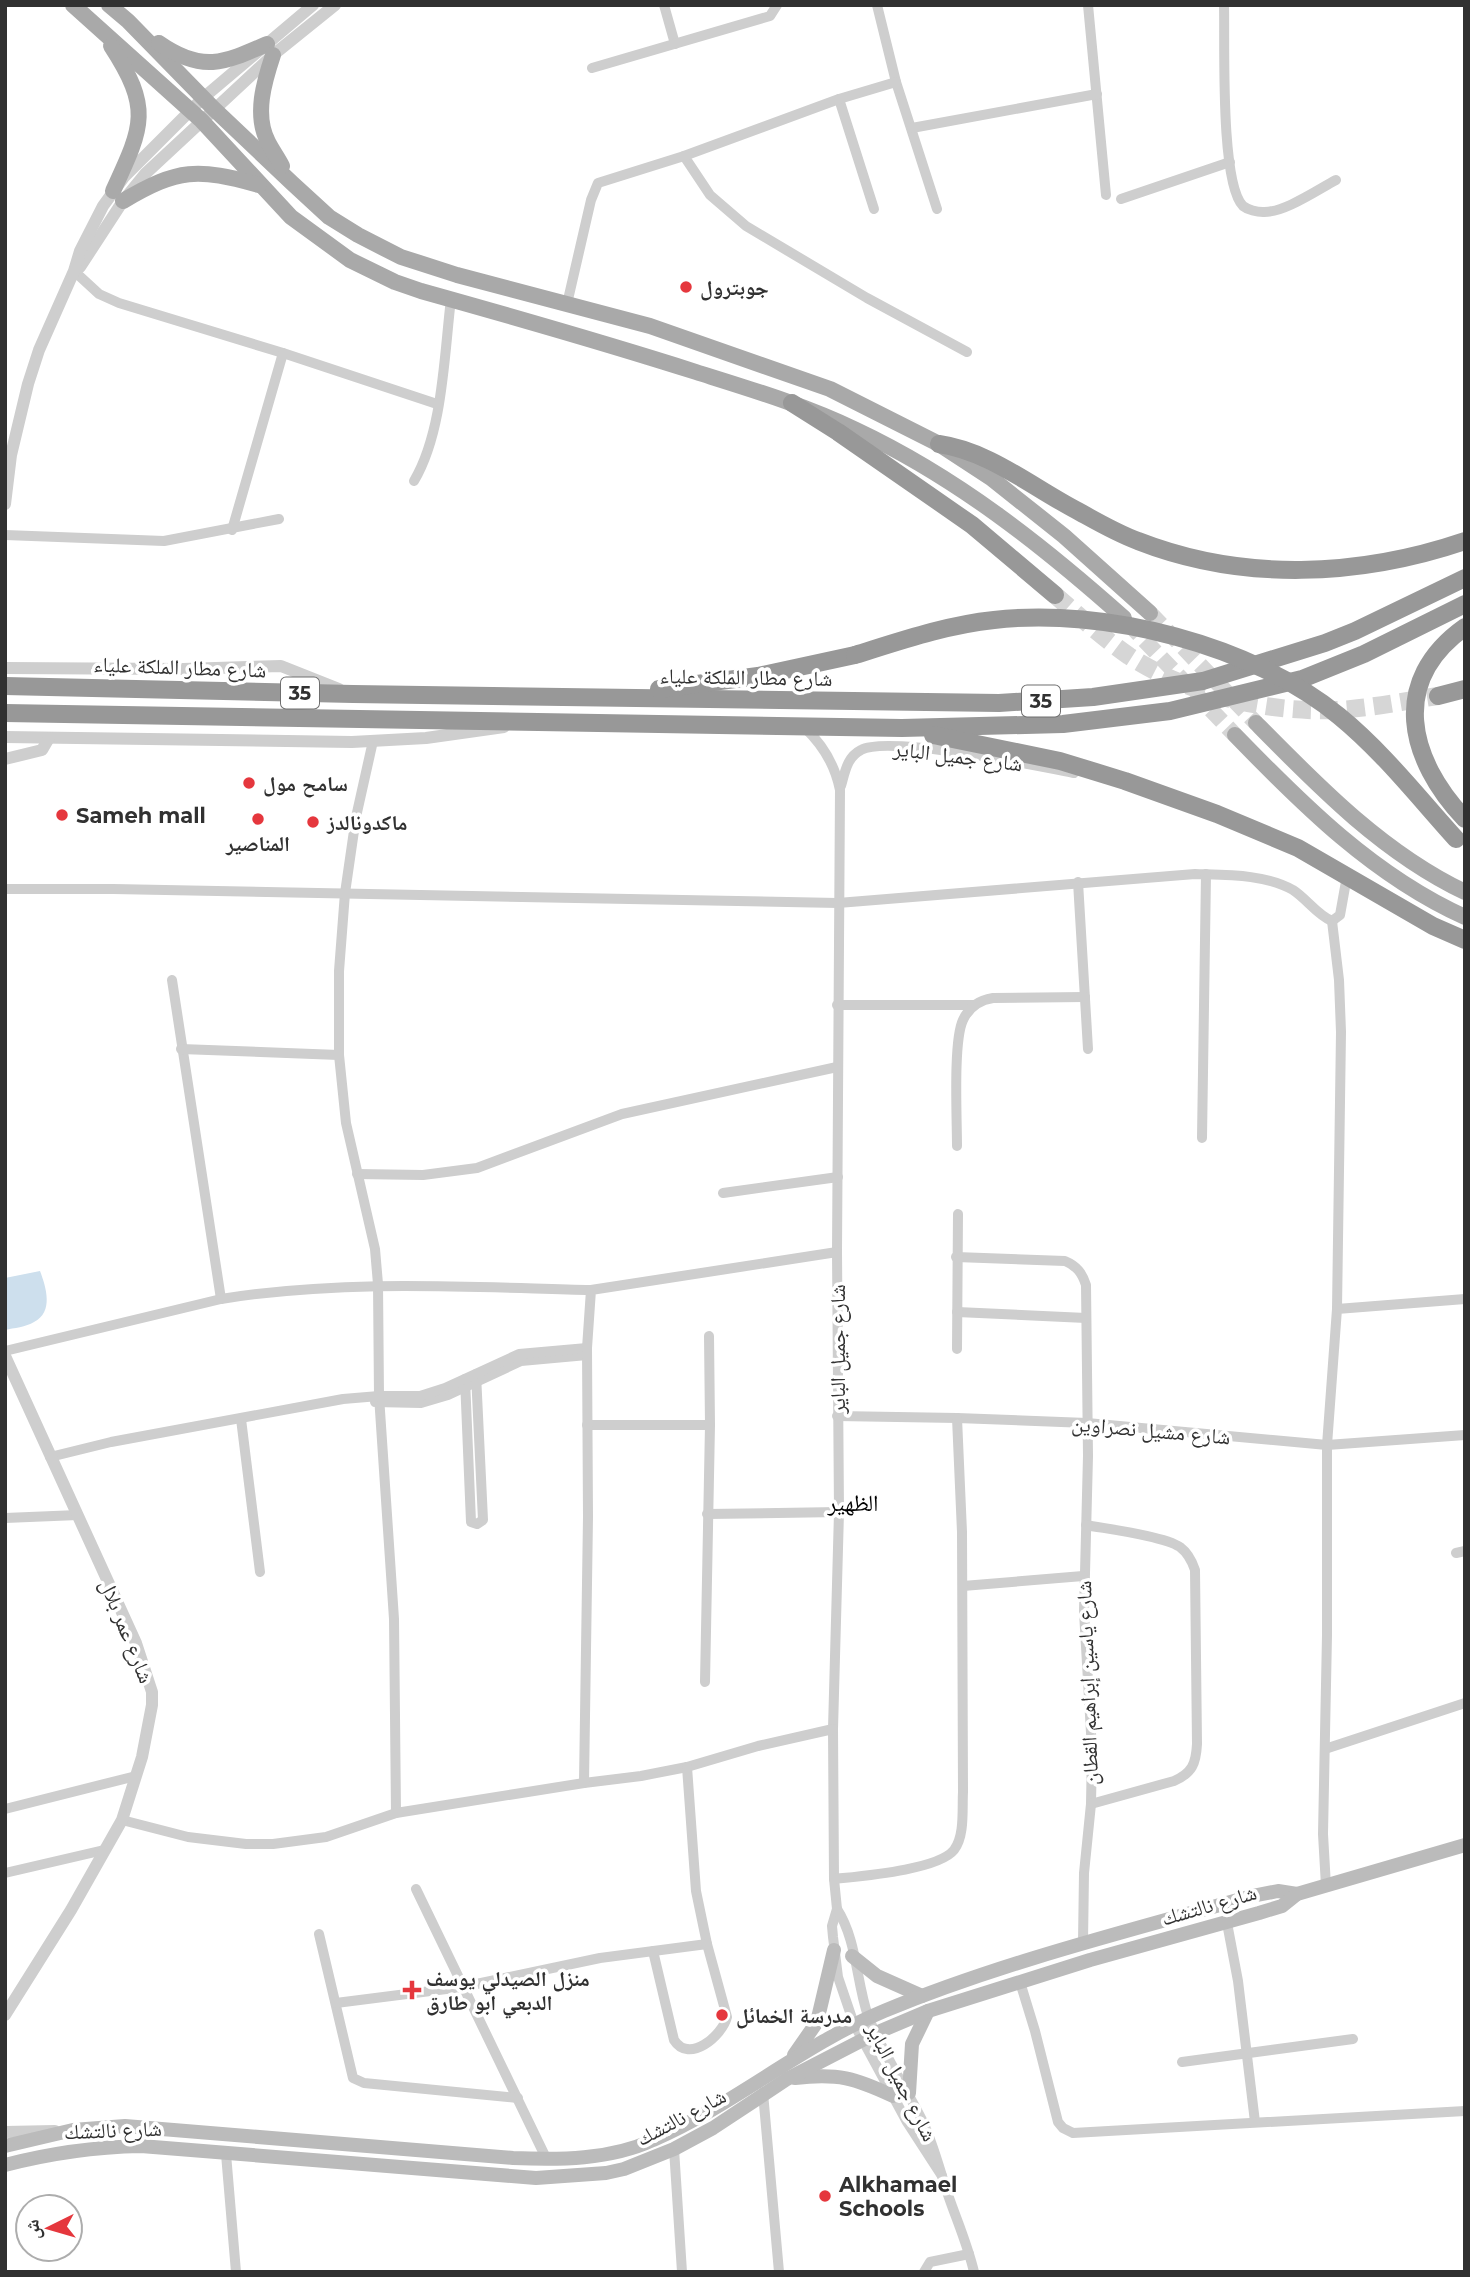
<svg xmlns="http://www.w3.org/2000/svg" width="1470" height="2277" viewBox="0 0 1470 2277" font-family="Montserrat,'Noto Naskh Arabic',sans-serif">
<rect width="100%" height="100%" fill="#fff"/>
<path fill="#cddfed" d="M40,1271c6,16 14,41 -6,51 -8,5 -20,6 -29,8v-52z"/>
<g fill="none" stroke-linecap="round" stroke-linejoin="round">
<g stroke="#d6d6d6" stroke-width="16" stroke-dasharray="16 8" stroke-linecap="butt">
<path d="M1150,613l106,110"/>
<path d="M1128,623l107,112"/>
</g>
<path stroke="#d6d6d6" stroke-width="18" stroke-dasharray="18 9" stroke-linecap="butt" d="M1055,595c24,21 48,43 74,61 60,39 138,57 209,54 33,-2 67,-9 100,-14"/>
<g stroke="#cecece" stroke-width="10">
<path d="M664,5l11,39"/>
<path d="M877,5l19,77 41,127"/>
<path d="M1088,5l18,190"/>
<path d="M1224,5c1,37 -4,178 19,201 5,4 14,6 20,6 21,1 54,-22 73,-32"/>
<path d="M592,68l178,-52 7,-11"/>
<path d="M839,99l35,110"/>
<path d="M912,128l185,-34"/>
<path d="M684,156l26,39 36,31 121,72 100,54"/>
<path d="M1121,199l109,-37"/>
<path d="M74,271l25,23 20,9 164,50 154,51"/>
<path d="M567,304l24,-104 7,-17 86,-27 155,-57 57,-17"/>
<path d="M414,481c29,-49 30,-125 37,-182"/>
<path d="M232,530l51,-177"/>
<path d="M5,535l159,6 115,-22"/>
<path d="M805,728c18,17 30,37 35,62l-3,462 2,260 -6,217 1,150 3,30 -5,17 1,11 5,40 16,47 53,98 35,54"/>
<path d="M373,741l-17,76 -11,76 -6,78v84l7,68 29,126 3,35 1,112 15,223 2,194"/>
<path d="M841,786c4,-14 6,-29 20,-36 27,-15 177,16 213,23"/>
<path d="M1078,882l10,167"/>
<path d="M5,889h108l725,14 357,-29c31,1 70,0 98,16 14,9 24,25 39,31l8,-6 7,-39"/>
<path d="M1332,921l7,59 2,52 -4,277"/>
<path d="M172,980l49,319"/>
<path d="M837,1005h137"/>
<path d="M181,1049l158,6"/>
<path d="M1202,1138l4,-264"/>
<path d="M957,1146c0,-28 -4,-105 6,-126 6,-13 17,-20 30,-22l92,-1"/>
<path d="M357,1174l66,1 54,-7 145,-54 215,-47"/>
<path d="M723,1193l115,-16"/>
<path d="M956,1257l109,4c12,5 17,12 21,24l2,171 -4,156 8,138 -1,54 -7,69 -1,69"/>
<path d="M957,1312l129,6"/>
<path d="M957,1349l1,-135"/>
<path d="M5,1351l216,-52c123,-20 246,-12 370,-9"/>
<path d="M465,1379l6,143 6,2 6,-4 -7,-146"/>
<path d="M375,1402l46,1 27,-8 73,-34 66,-6"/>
<path d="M837,1416l120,2 130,5 240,22 138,-10"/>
<path d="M241,1419l19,153"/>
<path d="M587,1425h123"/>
<path d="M50,1457l61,-15 232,-43 36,-3h41l25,-8 74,-34 68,-6"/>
<path d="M707,1514l132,-2"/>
<path d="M5,1518l73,-3"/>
<path d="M1086,1525c21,4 78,11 94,22 8,6 12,14 15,23l2,174c-1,20 -5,29 -23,37l-83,23"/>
<path d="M1456,1553l9,-2"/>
<path d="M963,1586l120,-10"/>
<path d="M705,1682l5,-257 -1,-89"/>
<path d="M1325,1749l140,-46"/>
<path d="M584,1783l57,-7 46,-9 71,-21 75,-17"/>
<path d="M5,1809l131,-33"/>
<path d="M122,1820l66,17 58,7h27l53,-7 70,-24 188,-30 4,-266 -1,-169 4,-58 246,-38"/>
<path d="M5,1873l99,-23"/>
<path d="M834,1879c27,-3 104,-9 120,-29 11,-14 8,-41 9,-58l-1,-260 -5,-114"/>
<path d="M1326,1886l-3,-52 4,-199v-190l10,-136 128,-10"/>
<path d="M416,1889l131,271"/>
<path d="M837,1909c20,31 19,72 31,107 14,36 37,70 54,104 9,19 14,36 20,56 9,32 24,62 32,96"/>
<path d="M1227,1923l11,58 17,141"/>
<path d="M319,1934l34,144 11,5 154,15"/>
<path d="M653,1951l21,89c15,24 48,-4 53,-23l-20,-73 -11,-53 -9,-124"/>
<path d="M1020,1982l15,49 23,91 5,6 10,5 392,-22"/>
<path d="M336,2003l126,-16 138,-29 107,-14"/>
<path d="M1182,2062l171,-23"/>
<path d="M763,2093l16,179"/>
<path d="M674,2149l8,123"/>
<path d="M226,2154l10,118"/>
<path d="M924,2272l6,-10 39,-8"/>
</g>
<g stroke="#cecece" stroke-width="12">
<path d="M80,267l43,-66 22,-27 128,-119 62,-50"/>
<path d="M5,504l6,-49 17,-71 11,-34 35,-79 6,-20 23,-45 21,-29 79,-79 110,-93"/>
<path d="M5,668l178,1 98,-3 58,23"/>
<path d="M5,737l347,5 74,-4 78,-11"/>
<path d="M5,759l37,-9 7,-12"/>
<path d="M5,1356l131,287 16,49v13l-10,52 -20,63 -51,90 -66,105"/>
<path d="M5,2132l50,-1"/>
</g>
<g stroke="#bbb" stroke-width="14">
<path d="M852,1956l25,20 45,20"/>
<path d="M794,2055l23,-33 17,-72"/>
<path d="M795,2078c43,-5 60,0 98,18"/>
<path d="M909,2093l3,-49 16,-33"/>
<path d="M5,2146l68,-16 52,-4 388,32c46,2 97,2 140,-18 81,-35 149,-95 231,-129 119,-49 244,-80 368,-115l26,-5 19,3"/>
<path d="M5,2165c46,-12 90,-18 136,-19l395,32 70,-5 18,-4 50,-20 39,-21 74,-49 89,-46 52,-22 162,-51 169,-47 23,-7 15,-12 168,-49"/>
</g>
<g stroke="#a9a9a9" stroke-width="16">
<path d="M73,5l128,115 90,97 59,43 45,22 26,9c93,26 184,52 275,81 54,17 108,33 160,58 100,47 186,115 268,188"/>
<path d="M109,5l19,16 86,88 78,74 37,34 29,18 43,22 56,18 193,51 180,63 109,55 52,34 73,58 86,77"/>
<path d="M159,43c43,30 65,20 108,1"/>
<path d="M111,46c41,63 32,80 2,145"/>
<path d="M273,55c-9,27 -19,60 -5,87 4,8 10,16 14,24"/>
<path d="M123,201c56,-33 74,-33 136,-16"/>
<path d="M1256,723c62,63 127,130 209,169"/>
<path d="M1235,735c68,70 139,141 230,182"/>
</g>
<g stroke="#989898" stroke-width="18">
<path d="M792,403l46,29 134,93 83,70"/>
<path d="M939,444c50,7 93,43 137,66 20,11 40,23 62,31 105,41 221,36 327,0"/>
<path d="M1465,627c-76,54 -57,132 0,192"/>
<path d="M5,686l348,8 646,9 94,-6 110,-16 122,-38 30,-12 110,-53"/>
<path d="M659,689l99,-13 97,-21"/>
<path d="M1438,696l27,-7"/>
<path d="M5,713l897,15 161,-4 107,-13 132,-32 62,-25 101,-50"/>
<path d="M933,735l127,26 65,20 92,33 81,34 135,78 32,14"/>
</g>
<path stroke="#989898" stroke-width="18" d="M855,655c45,-14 91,-30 139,-35 110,-13 259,25 345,96 44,36 79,81 117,123"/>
</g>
<g fill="#e5373d" stroke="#fff" stroke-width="2.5">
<circle cx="686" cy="287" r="7"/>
<circle cx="249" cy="783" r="7"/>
<circle cx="62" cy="815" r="7"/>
<circle cx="258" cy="819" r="7"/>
<circle cx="313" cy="822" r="7"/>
<path d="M408.5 1979.5h7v7h7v7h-7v7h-7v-7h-7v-7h7z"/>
<circle cx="722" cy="2015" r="7"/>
<circle cx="825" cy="2196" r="7"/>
</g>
<g text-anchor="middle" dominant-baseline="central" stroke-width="7" stroke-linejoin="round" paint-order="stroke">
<g fill="#fff" stroke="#6f6f6f" stroke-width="2">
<rect x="281" y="677.5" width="38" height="31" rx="5"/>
<rect x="1022" y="685.5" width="38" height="31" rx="5"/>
</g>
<g font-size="19" font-weight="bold" fill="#313131">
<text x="300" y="693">35</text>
<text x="1041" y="701">35</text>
</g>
<g font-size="21" font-weight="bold" fill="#313131" stroke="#fff" text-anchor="start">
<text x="700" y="287">جوبترول</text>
<text x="263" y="783">سامح مول</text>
<text x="76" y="815">Sameh mall</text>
<text x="327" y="822">ماكدونالدز</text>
<text x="258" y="843" text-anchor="middle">المناصير</text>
<text x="426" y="1978">منزل الصيدلي يوسف<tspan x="426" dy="24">الدبعي ابو طارق</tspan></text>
<text x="736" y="2015">مدرسة الخمائل</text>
<text x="839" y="2184">Alkhamael<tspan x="839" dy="24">Schools</tspan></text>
</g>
<g font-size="21" fill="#313131" stroke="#fff">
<text transform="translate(180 667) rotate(2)">شارع مطار الملكة علياء</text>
<text transform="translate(746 677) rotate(1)">شارع مطار الملكة علياء</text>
<text transform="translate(958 756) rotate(7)">شارع جميل الباير</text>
<text transform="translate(837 1349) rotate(-90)">شارع جميل الباير</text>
<text transform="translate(1151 1430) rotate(5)">شارع مشيل نصراوين</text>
<text transform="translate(127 1631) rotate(68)">شارع عمر بلال</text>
<text transform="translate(1087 1683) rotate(-92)">شارع ياسين إبراهيم القطان</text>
<text transform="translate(1209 1905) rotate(-16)">شارع نالتشك</text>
<text transform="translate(902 2082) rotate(63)">شارع جميل الباير</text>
<text transform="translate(681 2117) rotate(-28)">شارع نالتشك</text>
<text transform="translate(113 2130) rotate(-2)">شارع نالتشك</text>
</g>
<g font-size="23" fill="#000" stroke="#fff">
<text x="853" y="1503">الظهير</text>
</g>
</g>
<rect width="1470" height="2277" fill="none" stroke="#313131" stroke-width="14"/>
<g transform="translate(49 2228) rotate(265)"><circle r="33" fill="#ffffff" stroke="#adadad" stroke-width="2"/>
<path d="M0-5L12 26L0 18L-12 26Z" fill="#e5373d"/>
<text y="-10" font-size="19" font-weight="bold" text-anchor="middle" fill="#313131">ش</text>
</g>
</svg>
